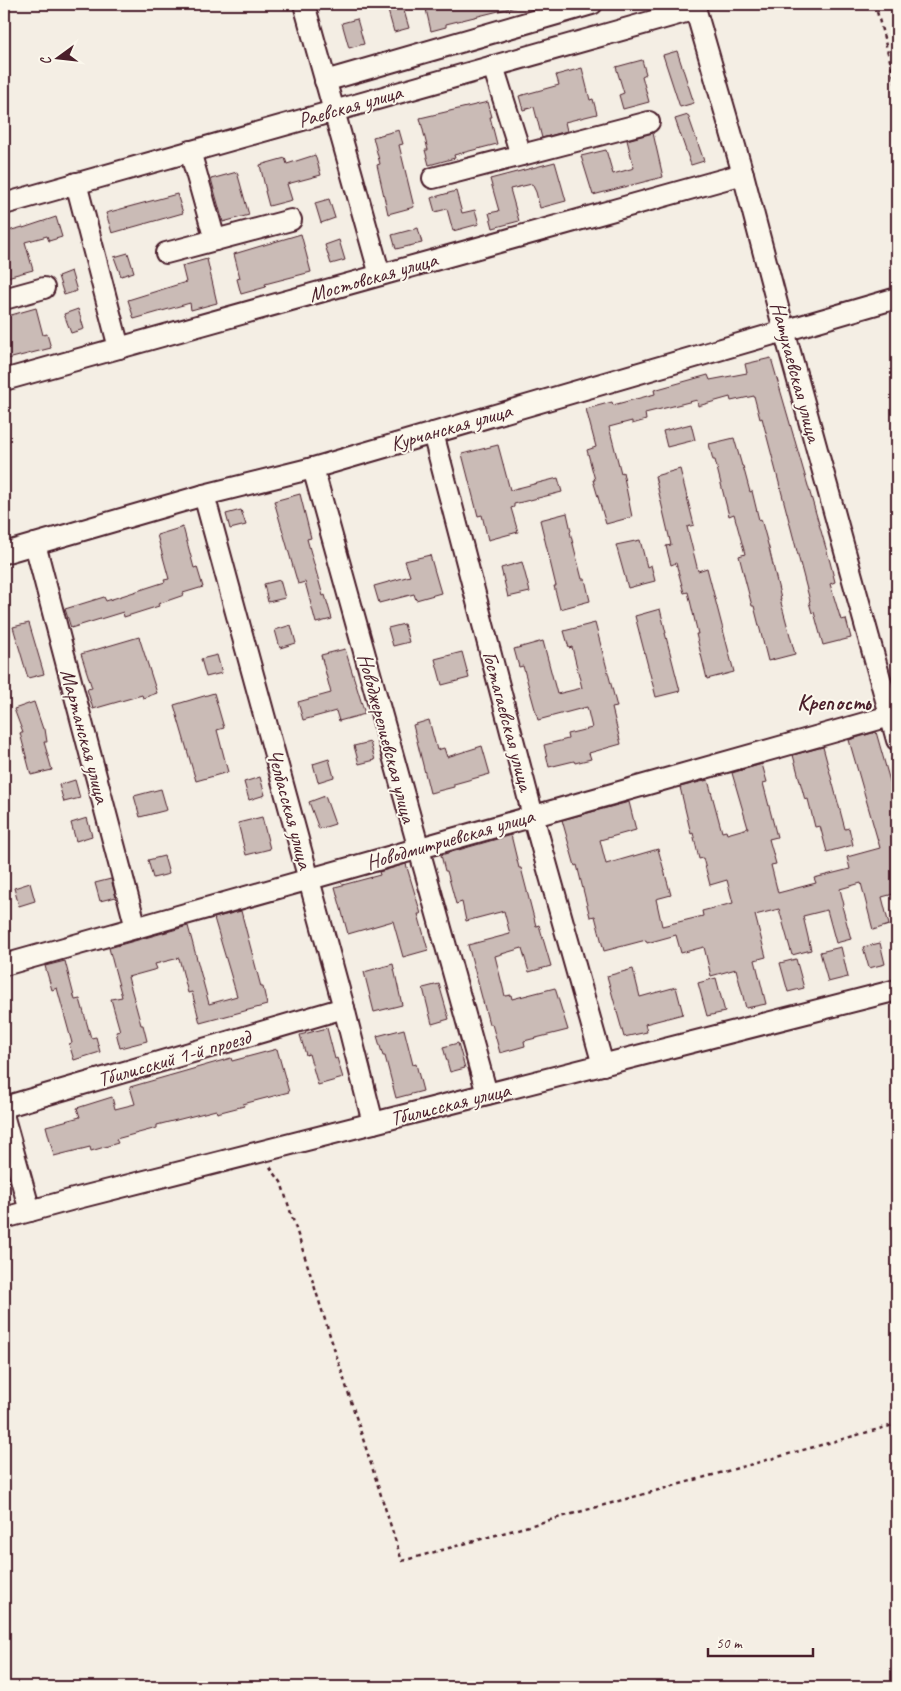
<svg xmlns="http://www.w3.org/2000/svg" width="901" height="1691" viewBox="0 0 901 1691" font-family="Caveat,sans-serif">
<rect width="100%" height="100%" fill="#f4eee4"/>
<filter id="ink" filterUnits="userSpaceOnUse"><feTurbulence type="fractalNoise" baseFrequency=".02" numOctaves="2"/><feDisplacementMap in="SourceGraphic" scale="10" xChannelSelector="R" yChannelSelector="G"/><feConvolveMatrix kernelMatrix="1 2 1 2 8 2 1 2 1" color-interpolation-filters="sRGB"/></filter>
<g filter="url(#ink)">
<g fill="#cabbb6" stroke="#4a1f2b">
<path d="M402,4l7,24 -15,4 -7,-25z"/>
<path d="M431,4h84v3l-69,17v3l-15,4 -6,-26z"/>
<path d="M357,19l7,25 -15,4 -7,-25z"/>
<path d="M677,51l17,52 -14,4 -17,-52z"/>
<path d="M642,60l4,14 -4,2 7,26 -26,7 -4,-14 5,-2 -8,-26z"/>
<path d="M582,68l8,32 3,-1 4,15 -32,8 2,9 -25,7 -8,-31 -11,3 -4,-14 40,-11 -3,-10z"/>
<path d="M488,102l4,15h-2l7,27 -43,11 1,3 -26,7 -4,-15h3l-8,-32z"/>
<path d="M688,115l16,46 -13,4 -16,-46z"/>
<path d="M399,130l4,14 -4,1 15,62 -26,7 -11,-49 3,-1 -7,-27z"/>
<path d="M653,133l10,44 -70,18 -12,-39 25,-6 7,24 21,-6 -7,-28z"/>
<path d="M315,155l6,20 -34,9 5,16 -23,6 -4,-15h1l-6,-26 25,-7 2,6z"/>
<path d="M555,162l11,39 -26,7 -4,-16 -4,-8 -22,5 9,32 -26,7 -4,-15 10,-2 -9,-32z"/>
<path d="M237,172l12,43 -26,7 -12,-43z"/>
<path d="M456,191l6,22 13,-3 4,14 -26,7 -6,-22 -12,3 -4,-14z"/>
<path d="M177,194l6,19 -71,20 -6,-20z"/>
<path d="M329,199l6,19 -14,5 -6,-20z"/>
<path d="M56,217l6,20 -13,4 -2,-5 -22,6 8,28 -26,7 -3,-13v-32l19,-5v1z"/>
<path d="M418,228l4,15 -26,6 -4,-14z"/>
<path d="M301,234l10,38 -46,12 1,3 -25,7 -4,-15 3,-1 -6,-24z"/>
<path d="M339,240l6,20 -14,4 -6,-19z"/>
<path d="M128,253l6,19 -13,4 -7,-19z"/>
<path d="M207,259l10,44 -26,7 -1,-7 -56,16 -6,-19 58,-18 -4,-16z"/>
<path d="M71,271l6,20 -13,4 -6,-19z"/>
<path d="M36,308l7,27 4,-1 4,14 -47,12v-43z"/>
<path d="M78,309l6,20 -13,4 -7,-19z"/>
<path d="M771,358l59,204 5,20 -5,2 11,36 5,-1 5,19 -28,7 -9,-33 -2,1 -3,-11 1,-1 -11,-42 -37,-141 -2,1 -6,-23 -23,5 -1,-4 -32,9 -1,-6 -52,13 1,7 -14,4v-3l-23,6 12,46 2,-1 9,45 -26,7 -13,-44h2l-8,-30 9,-3 -10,-38 26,-7 1,3 42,-11 -1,-4 54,-15 2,5 37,-7 -2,-9z"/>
<path d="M691,424l4,16 -28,7 -4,-16z"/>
<path d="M734,438l8,28h1l7,26 2,-1 7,29 2,-1 8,29 12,51h-1l15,55 -27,7 -14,-55h-2l-13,-50 6,-2 -11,-40 -5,2 -14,-56h-2l-4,-16z"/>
<path d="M498,445l12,45 48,-12 4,14 -48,12v3l-3,1 7,24 -30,8 -6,-25 -4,1 -16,-62z"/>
<path d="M680,469l14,56 -7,2 11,44 9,-3 27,104 -27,7 -11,-45h2l-10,-42 -4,1 -8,-30 -5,2 -5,-19 5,-1 -16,-69z"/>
<path d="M300,494l11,44 -4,1 16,57 2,-1 7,24 -16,4 -11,-41 -7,2 -24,-83z"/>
<path d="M241,510l5,15 -16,4 -4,-15z"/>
<path d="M567,513l4,18 -1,1 12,47h3l5,22 -30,8 -6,-23h2l-16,-66z"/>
<path d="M183,527l11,41 3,-1 6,20 -20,6 1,2 -26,9 1,2 -35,11 -1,-5 -52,16 -6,-19 39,-12 2,4 59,-19 -1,-2 5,-1 -12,-44z"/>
<path d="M640,540l7,27 4,-2 4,16 -27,7 -12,-43z"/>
<path d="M430,555l11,38 -25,7 -2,-6 -35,9 -5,-17 36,-10 -5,-15z"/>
<path d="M522,562l8,30 -22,5 -7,-29z"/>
<path d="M280,580l5,18 -17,4 -4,-18z"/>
<path d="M660,609l6,24h-1l15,58 -24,6 -21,-81z"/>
<path d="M29,623l15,51 -16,4 -15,-51z"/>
<path d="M595,623l22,84 -5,1 9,36 -32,9 2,6 -16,4 -1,-2 -25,6 -5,-22 24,-6 -1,-5 25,-6 -5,-21 -49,13 -15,-54 -4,1 -5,-18 29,-8 14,53 25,-6 -10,-41 -3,1 -5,-17z"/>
<path d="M404,624l5,18 -16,4 -5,-18z"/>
<path d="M291,625l5,18 -16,5 -5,-18z"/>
<path d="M139,637l18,56 -14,5 -1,-3 -49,14 -6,-20 5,-1 -11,-34z"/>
<path d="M345,649l20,65 -26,7 -3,-10 -33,9 -5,-18 33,-9 -10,-38z"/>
<path d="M462,652l7,26 -27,7 -7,-26z"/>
<path d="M217,655l5,18 -16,4 -5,-18z"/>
<path d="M214,693l10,35 -7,2 11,42 -32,9 -22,-76z"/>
<path d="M34,702l9,27h2l2,13h-3l8,28 -21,5 -11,-42h3l-9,-24z"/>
<path d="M429,720l8,30 7,-2 3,9 35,-11 8,28 -36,10v3l-24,6 -17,-68z"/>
<path d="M876,732l21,74v87l-15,4 7,28 -16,5 -12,-47 -21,6 4,16 -2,1 9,33 -15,4 -9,-33 -24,6 8,34 -19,5 -13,-46 -24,6 11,42 -11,3 11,44 -20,4 -10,-39 -25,7 -7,-29 -23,6 -5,-18 -29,8 -1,-3 -42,11 -9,-35 -5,1 -13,-52 -2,1 -13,-46 67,-18 7,28 -36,10 6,24 52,-15 13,46 -15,4 6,27 41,-10 -1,-5 31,-8 -6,-23 -17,5 -7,-27 -4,1 -6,-26 -2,1 -11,-47 28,-7 14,52 4,-1 1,3 21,-6 -16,-55 30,-9 5,18 -4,1 14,54 -8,2 7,25 -5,1 7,28 38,-10 -2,-5 36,-9 -3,-12 33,-9 -31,-108z"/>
<path d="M370,742l5,18 -16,4 -5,-18z"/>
<path d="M823,747l22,82 4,-1 4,17 -26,7 -7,-26 -5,1 -7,-28 -3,1 -12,-45z"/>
<path d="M329,759l5,18 -16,5 -5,-18z"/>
<path d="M260,777l5,18 -16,5 -5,-18z"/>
<path d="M75,780l5,18 -16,4 -5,-17z"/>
<path d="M161,789l6,21 -27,7 -6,-21z"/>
<path d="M325,796l10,28 -16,5 -10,-27z"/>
<path d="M262,817l8,32 -24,6 -8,-32z"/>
<path d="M87,818l5,18 -16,5 -5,-18z"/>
<path d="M511,835l8,33h2l15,58 3,-1 12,41 -22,6 -7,-24 -27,8 10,40 6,-1 1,4 43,-11 13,42 -44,11 1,5 -25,7 -8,-29h-3l-21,-79 42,-11 -6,-23 -38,10 -4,-19 -6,2 -9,-33h-2l-4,-16z"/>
<path d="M164,856l5,18 -16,4 -5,-18z"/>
<path d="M406,864l15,50h-3l10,36 -25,7 -10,-36 -45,13 -13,-47 45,-12 -1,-3z"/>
<path d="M111,879l5,18 -16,4 -5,-18z"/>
<path d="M30,883l5,18 -16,5 -5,-18z"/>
<path d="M241,911l20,76h2l4,18 -67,18 -8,-31 -4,1 -9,-35 -24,6 2,5 -29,8 13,48h2l4,16 -27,7 -4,-16 4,-1 -9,-32 11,-2 -13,-49 79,-22 21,78 28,-8 -23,-78z"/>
<path d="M880,943l5,21 -16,4 -6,-21z"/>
<path d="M841,947l7,30 -20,5 -8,-30z"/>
<path d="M796,959l8,29 -16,4 -8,-29z"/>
<path d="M65,961l10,39 5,-1 11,39 5,-1 4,15 -26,8 -5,-16 3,-1 -15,-55 -5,2 -7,-24z"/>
<path d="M393,964l9,41 -28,7 -10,-40z"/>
<path d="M633,969l7,28 36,-10 7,27 -38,10 2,8 -23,5 -17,-61z"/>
<path d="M716,978l9,34 -18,4 -9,-33z"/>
<path d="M439,984l10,35 -17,5 -9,-36z"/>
<path d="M327,1028l8,31 2,-1 6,20 -25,7 -9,-31 -3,1 -6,-20z"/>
<path d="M404,1029l9,36 3,-1 7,27 -27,7 -11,-42h-2l-6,-20z"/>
<path d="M458,1043l7,25 -15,4 -7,-25z"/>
<path d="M277,1049l12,43 -46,12 1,2 -27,7 -1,-3 -59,15v3l-41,11 2,4 -27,8 -1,-4 -36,9 -8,-30 34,-9 -3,-9 35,-11 3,12 20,-5 -5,-17 101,-29 1,3z"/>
</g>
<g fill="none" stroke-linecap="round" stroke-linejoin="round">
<g stroke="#4a1f2b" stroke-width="24">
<g id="minor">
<path d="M304,4l76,271"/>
<path d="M694,4l49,170 41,156 113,410"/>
<path d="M493,66l28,89"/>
<path d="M325,81l267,-77"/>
<path d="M190,151l25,89"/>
<path d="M433,178l216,-56"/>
<path d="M76,183l43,165"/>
<path d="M4,204l692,-195"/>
<path d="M166,253l125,-33"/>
<path d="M4,299l40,-11"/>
<path d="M4,380l739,-206"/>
<path d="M433,433l100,383 70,249"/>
<path d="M313,468l174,626"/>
<path d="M204,495l140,513 29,115"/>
<path d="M35,544l101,384"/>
<path d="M4,553l200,-58 109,-27 584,-170"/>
<path d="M4,965l893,-251"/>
<path d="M4,1107l340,-99"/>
<path d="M4,1118l26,93"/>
<path d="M4,1218l70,-19 823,-209"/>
</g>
</g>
<g stroke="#4a1f2b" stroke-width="2.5" stroke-dasharray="4 4" stroke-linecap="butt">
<path d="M875,4l22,83"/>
<path d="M270,1167l11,15 121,379 495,-137"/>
</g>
<use href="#minor" stroke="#fbf7ec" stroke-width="20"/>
</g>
</g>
<g text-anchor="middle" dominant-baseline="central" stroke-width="4" stroke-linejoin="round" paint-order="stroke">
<g font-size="21" fill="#4a1f2b" stroke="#fbf7ec">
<text transform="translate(350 106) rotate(-16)">Раевская улица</text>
<text transform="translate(373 277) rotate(-16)">Мостовская улица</text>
<text transform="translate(796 372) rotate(75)">Натухаевская улица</text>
<text transform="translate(451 427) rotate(-16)">Курчанская улица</text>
<text transform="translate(508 721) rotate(75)">Гостагаевская улица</text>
<text transform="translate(85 736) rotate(75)">Мартанская улица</text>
<text transform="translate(387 738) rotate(75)">Новоджерелиевская улица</text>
<text transform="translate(290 809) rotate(75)">Челбасская улица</text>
<text transform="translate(450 839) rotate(-16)">Новодмитриевская улица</text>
<text transform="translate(174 1058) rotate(-16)">Тбилисский 1-й проезд</text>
<text transform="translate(450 1104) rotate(-14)">Тбилисская улица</text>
</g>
<g font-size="22" font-weight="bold" fill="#4a1f2b" stroke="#fbf7ec">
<text x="834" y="703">Крепость</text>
</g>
</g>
<rect width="901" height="1691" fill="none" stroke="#fbf7ec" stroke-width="20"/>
<rect x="10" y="10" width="881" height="1671" fill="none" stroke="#4a1f2b" stroke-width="2" filter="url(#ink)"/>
<g transform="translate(58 58) rotate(255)" stroke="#fbf7ec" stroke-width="4" paint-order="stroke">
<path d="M0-4L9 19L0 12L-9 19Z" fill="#4a1f2b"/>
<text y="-8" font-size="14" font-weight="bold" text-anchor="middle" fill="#4a1f2b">С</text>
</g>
<path d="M708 1648v8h105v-8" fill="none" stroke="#4a1f2b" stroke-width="2.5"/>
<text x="716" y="1648" font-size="15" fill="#4a1f2b" stroke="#fbf7ec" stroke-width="4" paint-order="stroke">50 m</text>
</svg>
